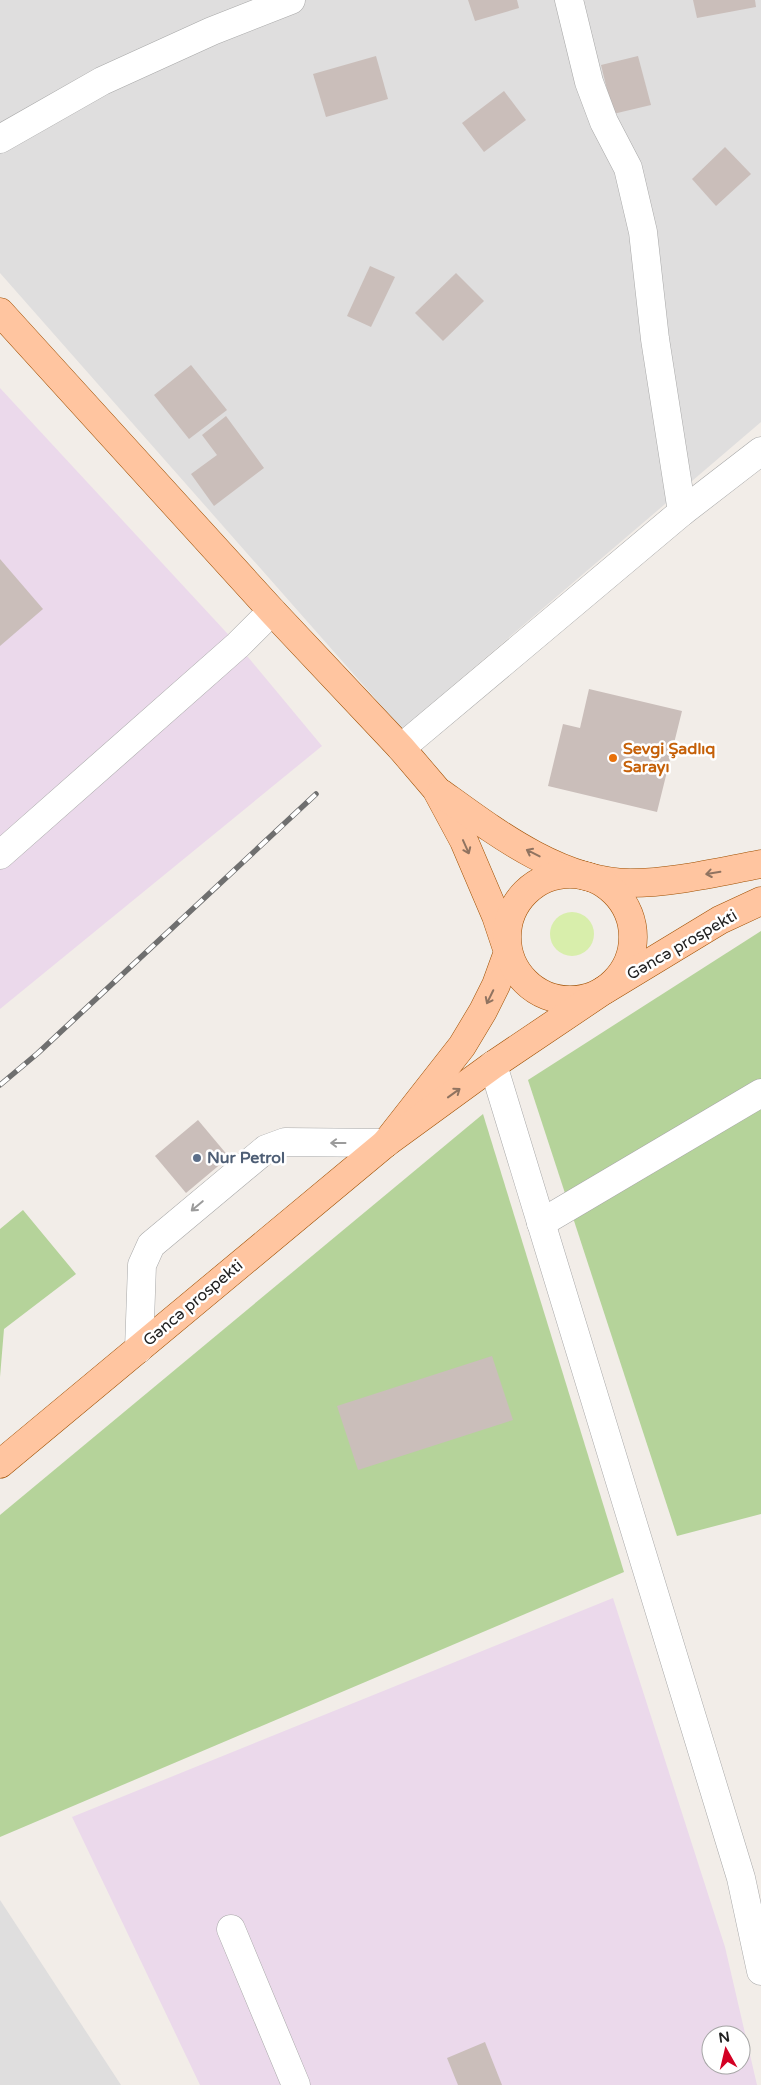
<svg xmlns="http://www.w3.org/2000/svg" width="761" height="2085" viewBox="0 0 761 2085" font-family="'Varela Round',sans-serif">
<rect width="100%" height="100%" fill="#f2ede8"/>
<g fill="#dfdede">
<path d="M0,0h761v422l-359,307 -402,-456z"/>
<path d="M0,1900l121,185h-121z"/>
</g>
<g fill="#ebd9eb" fill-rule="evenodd">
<path d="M0,388l238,257 84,101 -322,263z"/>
<path d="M613,1598l112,349 32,138h-557l-128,-268zM711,2035h30v30h-30z"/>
</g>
<circle fill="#d8eeab" cx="572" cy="934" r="22"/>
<g fill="#b5d39a">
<path d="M761,931v583l-84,22 -149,-456z"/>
<path d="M483,1114l141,458 -624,265v-322z"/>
<path d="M23,1210l53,64 -72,55 -4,48v-148z"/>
</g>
<g fill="#cabeba">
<path d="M468,0h49l2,8 -44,13z"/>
<path d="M693,0h62l1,7 -59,11z"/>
<path d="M376,56l12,43 -62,18 -13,-43z"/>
<path d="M638,56l13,49 -38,9 -12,-49z"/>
<path d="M504,91l22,29 -42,32 -22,-29z"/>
<path d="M725,147l26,27 -35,32 -24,-27z"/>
<path d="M370,266l25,11 -24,50 -24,-11z"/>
<path d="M456,273l28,28 -41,40 -28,-28z"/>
<path d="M191,365l36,45 -38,29 -35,-44z"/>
<path d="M226,416l38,52 -50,38 -23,-32 26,-19 -15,-20z"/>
<path d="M0,559l43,50 -43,37z"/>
<path d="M589,689l93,22 -25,101 -109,-26 15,-62 17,4z"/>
<path d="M198,1120l31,37 -43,36 -31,-37z"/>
<path d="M492,1356l21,64 -155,50 -21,-64z"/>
<path d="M485,2042l17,43h-44l-11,-27z"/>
</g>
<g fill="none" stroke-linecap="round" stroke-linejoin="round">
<g stroke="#a8a8a8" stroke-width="29">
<g id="minor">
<path d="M569,0l20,82 15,40 24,46 15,64 12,107 27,173"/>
<path d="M0,139l102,-58 110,-50 79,-31"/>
<path d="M401,748l281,-236 79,-61"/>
<path d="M0,855l238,-210 34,-34"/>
<path d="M493,1065l248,813 20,93"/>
<path d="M541,1223l220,-130"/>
<path d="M139,1349l3,-84 9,-20 115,-96 19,-7 101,1"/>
<path d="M231,1929l65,156"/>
</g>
</g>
<g stroke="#9f4f00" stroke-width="29">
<g id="major">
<path d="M0,312l272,299 129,137 35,41 28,52 32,75 12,36 -12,33 -13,26 -21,35 -76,97"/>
<path d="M441,793c54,39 119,89 189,90 43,0 88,-11 131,-19"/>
<circle cx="570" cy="937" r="63"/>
<path d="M0,1464l386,-321 107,-78 110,-74 117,-71 41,-19"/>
</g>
</g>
<use href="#minor" stroke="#fff" stroke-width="28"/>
<use href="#major" stroke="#ffc5a0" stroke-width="28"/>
<g stroke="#6f6f6f" stroke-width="5.5">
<path id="rail" d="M0,1085l38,-32 278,-259"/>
</g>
<use href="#rail" stroke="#fff" stroke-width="4" stroke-dasharray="11" stroke-linecap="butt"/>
</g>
<defs><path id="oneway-shaft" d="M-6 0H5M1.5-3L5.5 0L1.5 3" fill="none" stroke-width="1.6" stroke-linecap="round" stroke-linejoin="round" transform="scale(1.25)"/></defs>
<g stroke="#907360">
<use href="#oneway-shaft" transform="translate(466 847) rotate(66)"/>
<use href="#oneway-shaft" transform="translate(533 853) rotate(-153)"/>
<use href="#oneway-shaft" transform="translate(713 873) rotate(171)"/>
<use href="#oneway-shaft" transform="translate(490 997) rotate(116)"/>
<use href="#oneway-shaft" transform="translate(454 1093) rotate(-36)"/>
</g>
<g stroke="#9b9b9b">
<use href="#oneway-shaft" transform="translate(338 1143) rotate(-180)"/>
<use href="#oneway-shaft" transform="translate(197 1206) rotate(140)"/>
</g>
<circle fill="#e8710a" stroke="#fff" stroke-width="2" cx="613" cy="758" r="5"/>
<circle fill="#5c6f8a" stroke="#fff" stroke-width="2" cx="197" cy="1158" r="5"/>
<g text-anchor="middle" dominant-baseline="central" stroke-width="5" stroke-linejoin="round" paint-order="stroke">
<g font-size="16" font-weight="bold" fill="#c56008" stroke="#fff" text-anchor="start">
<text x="623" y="749">Sevgi Şadlıq<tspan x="623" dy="18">Sarayı</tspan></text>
</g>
<g font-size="16" fill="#212121" stroke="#fff">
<text transform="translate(682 945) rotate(-30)">Gəncə prospekti</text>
<text transform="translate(193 1303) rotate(-40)">Gəncə prospekti</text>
</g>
<g font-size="16" font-weight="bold" fill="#4e5e75" stroke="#fff" text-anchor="start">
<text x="207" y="1158">Nur Petrol</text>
</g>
</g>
<g transform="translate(726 2050) rotate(352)"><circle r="24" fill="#ffffff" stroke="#a6a6a6"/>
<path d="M0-4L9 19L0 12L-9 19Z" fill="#d30024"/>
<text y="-8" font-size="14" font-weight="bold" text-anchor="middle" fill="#212121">N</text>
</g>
</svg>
